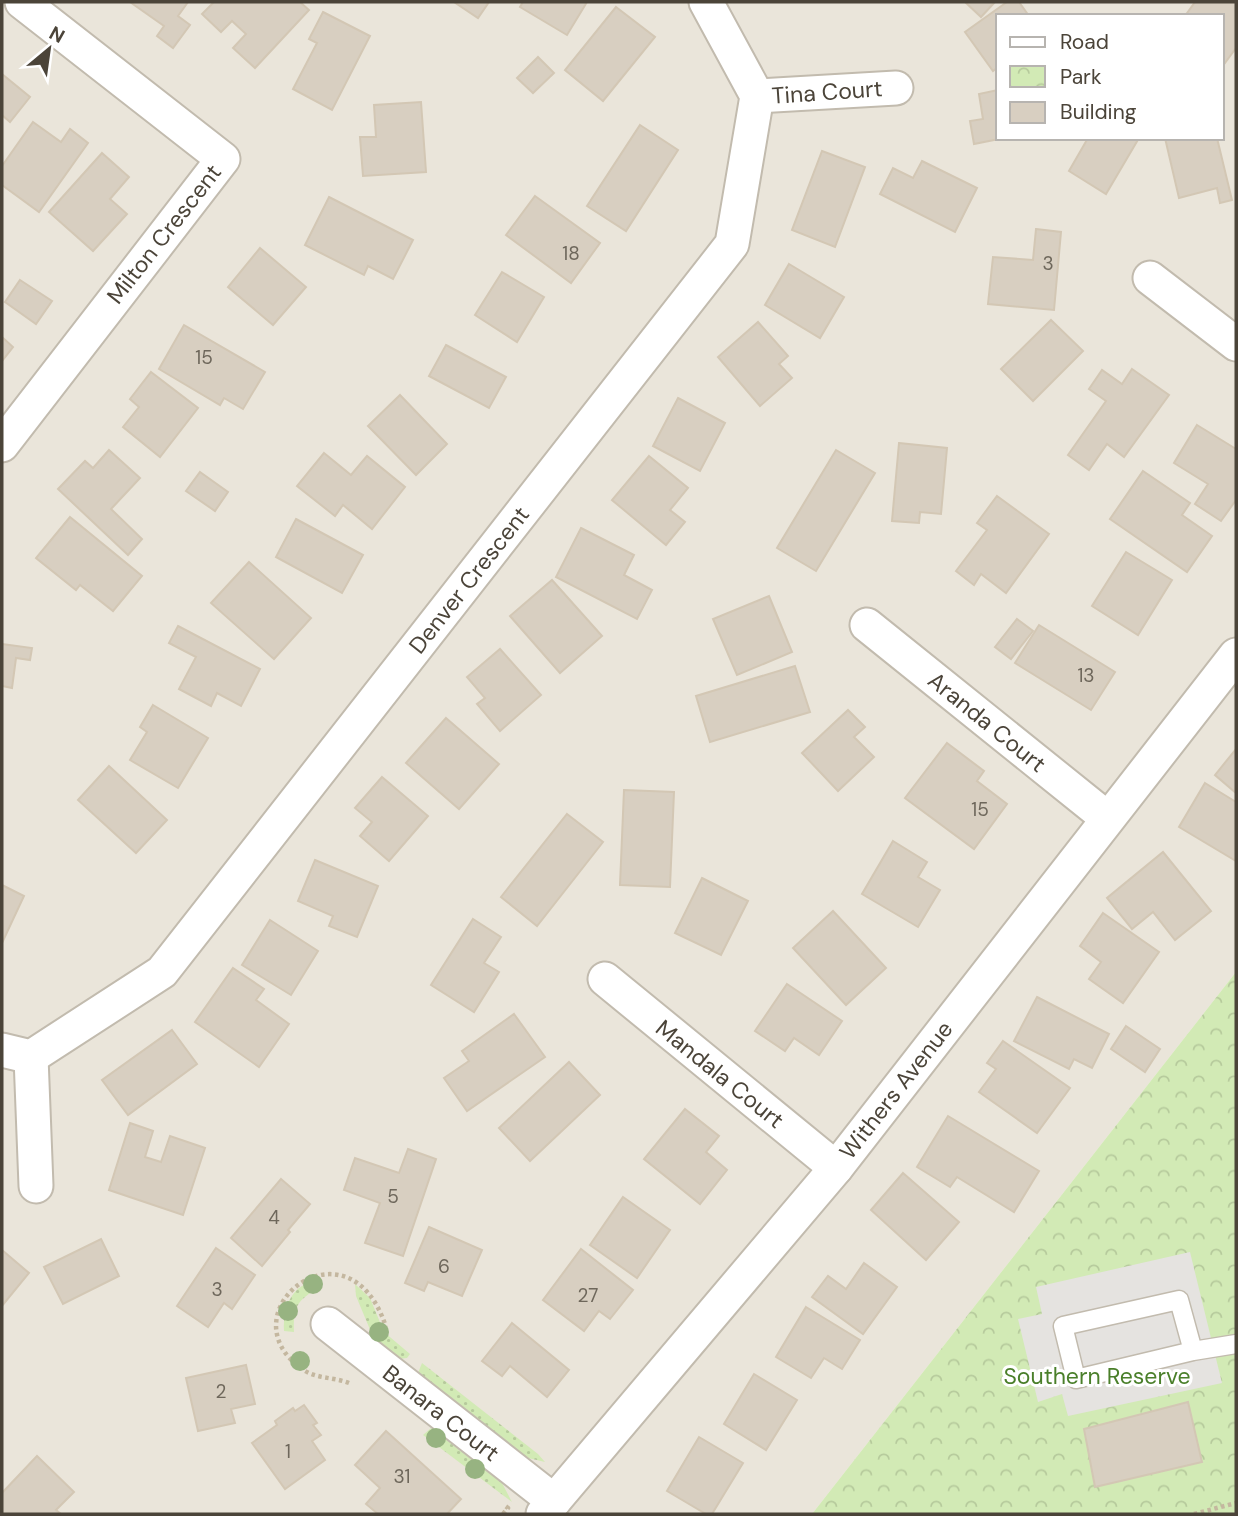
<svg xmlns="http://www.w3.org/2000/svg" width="1238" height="1516" viewBox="0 0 1238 1516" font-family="'DM Sans',sans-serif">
<defs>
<pattern id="grass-dots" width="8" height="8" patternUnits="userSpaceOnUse" patternTransform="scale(1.75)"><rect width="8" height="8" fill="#d2eab5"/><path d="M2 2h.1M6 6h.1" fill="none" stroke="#b6ca9c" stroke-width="1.8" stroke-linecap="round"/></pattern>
<pattern id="park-crowns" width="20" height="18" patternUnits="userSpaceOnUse" patternTransform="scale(1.75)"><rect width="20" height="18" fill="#d2eab5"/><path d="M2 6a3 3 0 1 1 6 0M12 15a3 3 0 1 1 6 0" fill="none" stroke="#b6ca9c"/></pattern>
</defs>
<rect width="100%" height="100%" fill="#f6f3ec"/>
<path fill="#eae5da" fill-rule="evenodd" d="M2,2h1234v970l-424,542h-810zM998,16h224v122h-224z"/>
<g fill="url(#grass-dots)">
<path d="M320,1280l-1,8c-22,12 -26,19 -25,44l-10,-1c-1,-25 8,-48 36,-51z"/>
<path d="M355,1284l15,14 14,34 26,22 -3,4 -8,1 -23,-20 -5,-7 -15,-36z"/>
<path d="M422,1363l116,91 7,8 -21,-5 -105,-82 -1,-2z"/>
<path d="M431,1428l71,55 10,19 -89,-67z"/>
</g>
<path fill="url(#park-crowns)" d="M1236,972v542h-424z"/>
<path fill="#e5e3e0" d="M1190,1252l32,131 -154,33 -6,-22 -24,8 -20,-83 24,-5 -6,-27z"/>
<g fill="#d8cfc1" stroke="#d3c7b4" stroke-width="2">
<path d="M130,2h58l-10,14 12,9 -17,23 -16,-12 7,-10z"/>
<path d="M214,2h86l9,8 -54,58 -22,-20 13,-14 -14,-13 -11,11 -19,-18z"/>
<path d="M454,2h35l-11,16z"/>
<path d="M523,2h64l-20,33 -47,-28z"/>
<path d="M965,2h30l-14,15z"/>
<path d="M1007,2h12l10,14h-31v51l-5,4 -28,-39z"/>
<path d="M1195,2h41v46l-11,15 -3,-3v-44h-37z"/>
<path d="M616,7l39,30 -52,64 -38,-31z"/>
<path d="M323,12l47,24 -38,74 -39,-21 24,-46 -8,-4z"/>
<path d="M538,57l16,16 -21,20 -16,-15z"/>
<path d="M2,74l28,23 -20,25 -8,-7z"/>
<path d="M998,90v48h6l-30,6 -4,-23 13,-2 -4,-25z"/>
<path d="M421,102l5,70 -63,4 -3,-39h16l-2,-32z"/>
<path d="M33,122l28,20 9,-13 18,14 -49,69 -37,-27v-19z"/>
<path d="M640,125l38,25 -52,81 -39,-25z"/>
<path d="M1088,138h51l-33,56 -37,-23z"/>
<path d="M1165,138h52l15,62 -12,3 -3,-15 -38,10z"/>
<path d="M822,151l43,16 -30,80 -43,-17z"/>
<path d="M102,153l27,24 -19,22 17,15 -34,37 -44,-39z"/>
<path d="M922,161l55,27 -22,44 -75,-38 13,-26 20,10z"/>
<path d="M535,196l65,47 -29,40 -65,-48z"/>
<path d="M329,197l84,43 -20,39 -25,-13 -4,9 -59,-30z"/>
<path d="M1036,229l25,3 -7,78 -66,-6 5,-47 40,3z"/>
<path d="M260,248l46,39 -33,38 -45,-38z"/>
<path d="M789,264l55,33 -24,41 -55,-33z"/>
<path d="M502,272l42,25 -27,45 -42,-27z"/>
<path d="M20,280l32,21 -16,23 -31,-22z"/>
<path d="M1051,320l32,31 -50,50 -32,-32z"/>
<path d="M758,322l30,34 -9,8 13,14 -32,28 -42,-49z"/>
<path d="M184,325l81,47 -22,37 -19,-11 -4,7 -61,-36z"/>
<path d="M2,337l11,10 -11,14z"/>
<path d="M446,345l60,32 -17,31 -60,-32z"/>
<path d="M1132,369l37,26 -45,62 -17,-13 -18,26 -21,-15 38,-54 -17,-12 13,-19 20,14z"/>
<path d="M151,372l47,36 -38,49 -37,-30 16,-20 -9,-8z"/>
<path d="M400,395l47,49 -31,31 -48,-49z"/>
<path d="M678,398l47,25 -25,48 -47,-25z"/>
<path d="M1197,425l39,24v51l-15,21 -26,-17 13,-20 -34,-21z"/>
<path d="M899,443l48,5 -6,66 -21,-2 -1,11 -27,-2z"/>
<path d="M109,450l31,28 -29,31 31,30 -14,16 -70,-66 27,-28 8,7z"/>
<path d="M836,450l39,23 -59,98 -39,-23z"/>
<path d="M324,453l27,22 16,-19 38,31 -33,42 -29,-24 -8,11 -38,-30z"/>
<path d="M649,456l39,32 -18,22 15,12 -19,23 -54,-45z"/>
<path d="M1143,471l47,32 -8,12 30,21 -25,36 -77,-53z"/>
<path d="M200,472l28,20 -13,19 -29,-20z"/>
<path d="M997,496l52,38 -43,59 -25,-19 -7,11 -18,-14 31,-41 -10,-7z"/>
<path d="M70,517l72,59 -29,35 -33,-26 -4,5 -40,-32z"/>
<path d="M296,519l67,36 -21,38 -66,-36z"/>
<path d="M581,528l53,27 -10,20 28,15 -15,29 -81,-42z"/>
<path d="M1126,552l46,28 -34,55 -46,-29z"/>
<path d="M249,562l62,56 -37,41 -63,-56z"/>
<path d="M552,580l50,56 -42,37 -50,-57z"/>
<path d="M769,596l23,56 -55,23 -24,-56z"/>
<path d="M1017,619l16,12 -22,28 -16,-12z"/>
<path d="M1039,625l76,47 -24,38 -76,-47z"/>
<path d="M178,626l82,43 -19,37 -24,-13 -6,13 -32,-17 17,-32 -27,-14z"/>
<path d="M2,644l30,4 -2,12 -14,-2 -4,30 -10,-2z"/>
<path d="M500,649l41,46 -41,36 -23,-27 8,-6 -18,-21z"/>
<path d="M795,666l15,46 -100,30 -14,-46z"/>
<path d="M153,705l55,33 -30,50 -48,-28 17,-28 -7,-5z"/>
<path d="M848,710l17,17 -11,10 20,20 -36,34 -36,-38z"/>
<path d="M446,718l53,46 -40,45 -53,-46z"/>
<path d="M947,743l37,28 -7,10 30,23 -33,45 -69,-51z"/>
<path d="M1236,749v44l-21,-18z"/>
<path d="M109,766l58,54 -31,33 -58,-53z"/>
<path d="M382,777l46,39 -39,45 -29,-25 12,-14 -17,-14z"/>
<path d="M1205,783l31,19v59l-57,-34z"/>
<path d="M624,790l50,2 -4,95 -50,-2z"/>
<path d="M567,814l36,28 -66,84 -36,-29z"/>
<path d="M893,841l34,21 -9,15 22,13 -22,37 -56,-33z"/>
<path d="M1163,852l48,59 -36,29 -22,-28 -21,17 -25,-31z"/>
<path d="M315,860l63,26 -21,51 -28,-11 4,-10 -35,-15z"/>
<path d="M702,878l46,23 -27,54 -46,-22z"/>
<path d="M2,885l22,11 -22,47z"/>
<path d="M833,911l53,57 -40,37 -53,-57z"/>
<path d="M1103,913l56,39 -36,51 -34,-24 12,-17 -21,-16z"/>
<path d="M473,919l28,18 -17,26 15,9 -25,40 -43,-27z"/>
<path d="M270,920l48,31 -27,44 -49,-30z"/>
<path d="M233,968l31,21 -8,11 33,24 -30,43 -64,-45z"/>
<path d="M787,984l55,37 -23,34 -25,-17 -9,13 -30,-20z"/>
<path d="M1037,997l72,37 -17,34 -18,-9 -5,10 -55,-28z"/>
<path d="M514,1014l31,43 -78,54 -23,-33 25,-17 -7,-10z"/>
<path d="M1126,1026l34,23 -15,23 -34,-23z"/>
<path d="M172,1030l25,34 -69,51 -26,-35z"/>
<path d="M1003,1041l67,47 -33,45 -58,-41 17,-23 -9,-6z"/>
<path d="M569,1062l31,33 -70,66 -31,-33z"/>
<path d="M685,1109l34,27 -13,16 21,18 -27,34 -56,-45z"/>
<path d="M948,1116l91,55 -25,41 -57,-35 -7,10 -33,-20z"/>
<path d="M130,1123l23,8 -8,26 16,5 9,-26 35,12 -22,67 -74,-25z"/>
<path d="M408,1149l28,10 -33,97 -38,-13 15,-40 -36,-13 11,-32 44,15z"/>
<path d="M903,1173l56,49 -33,38 -55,-50z"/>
<path d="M281,1179l29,25 -22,26 2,2 -28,34 -31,-28z"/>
<path d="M623,1197l47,33 -33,48 -47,-33z"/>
<path d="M429,1227l53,23 -20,46 -34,-14 -4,9 -19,-8z"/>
<path d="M101,1239l18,37 -56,28 -19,-37z"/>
<path d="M216,1248l39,27 -23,34 -8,-6 -16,24 -31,-21z"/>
<path d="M581,1249l52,41 -23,29 -11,-8 -15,20 -41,-31z"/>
<path d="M2,1250l27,23 -27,33z"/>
<path d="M864,1263l33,24 -34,47 -51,-37 16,-21 18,13z"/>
<path d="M806,1307l54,33 -18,29 -18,-11 -13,20 -35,-21z"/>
<path d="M512,1323l57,47 -22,27 -37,-31 -8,10 -20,-15z"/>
<path d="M246,1365l9,39 -24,5 4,14 -37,8 -12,-53z"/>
<path d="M754,1374l43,26 -31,50 -42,-26z"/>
<path d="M1188,1402l14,60 -107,25 -11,-58z"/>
<path d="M304,1405l13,18 -4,2 8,10 -9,6 13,19 -40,29 -33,-46 25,-18 -2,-4 18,-13 2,3z"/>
<path d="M386,1431l75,68 -14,15h-69l-12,-10 14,-16 -25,-23z"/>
<path d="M699,1437l44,26 -31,51h-6l-39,-23z"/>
<path d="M37,1456l37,36 -18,18 5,4h-59v-21z"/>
</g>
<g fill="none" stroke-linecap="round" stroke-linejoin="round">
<g stroke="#c2bbae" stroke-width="21">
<path id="lane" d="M1193,1351l-14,-51 -116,26 13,53 117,-28 43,-7"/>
</g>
<g stroke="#c2bbae" stroke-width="37">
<g id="street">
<path d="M757,96l139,-8"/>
<path d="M1150,278l86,66"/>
<path d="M2,445l221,-286 -201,-157"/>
<path d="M867,625l240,193"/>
<path d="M605,979l231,189"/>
<path d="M2,1050l29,7 131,-85 570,-728 25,-148 -51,-94"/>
<path d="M31,1057l5,129"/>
<path d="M328,1324l226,177"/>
<path d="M543,1514l293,-346 400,-513"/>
</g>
</g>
<g stroke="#c4b79f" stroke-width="4.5" stroke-dasharray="3.5 3.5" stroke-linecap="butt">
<path d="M349,1383c-15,-6 -33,-4 -47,-14 -80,-57 47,-157 84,-42"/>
<path d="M503,1514l5,-6 -4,-3"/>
<path d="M1194,1514l42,-11"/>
</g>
<use href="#lane" stroke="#fff" stroke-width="18"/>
<use href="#street" stroke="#fff" stroke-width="33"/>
</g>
<g fill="#97b381">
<circle cx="313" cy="1284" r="10"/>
<circle cx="288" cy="1311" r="10"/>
<circle cx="379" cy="1332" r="10"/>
<circle cx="300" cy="1361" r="10"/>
<circle cx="436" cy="1438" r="10"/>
<circle cx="475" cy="1469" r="10"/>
</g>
<g text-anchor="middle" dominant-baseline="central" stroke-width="6" stroke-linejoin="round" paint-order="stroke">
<g font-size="19" fill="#6e675b">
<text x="571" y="253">18</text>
<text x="1048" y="263">3</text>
<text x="204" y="357">15</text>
<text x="1086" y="675">13</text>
<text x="980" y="809">15</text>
<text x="393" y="1196">5</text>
<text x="274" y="1217">4</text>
<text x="444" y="1266">6</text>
<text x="217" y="1289">3</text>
<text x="588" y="1295">27</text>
<text x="221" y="1391">2</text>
<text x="288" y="1451">1</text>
<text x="402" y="1476">31</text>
</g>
<g font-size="23" fill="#4b4439" stroke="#fff">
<text transform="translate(827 92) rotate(-4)">Tina Court</text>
<text transform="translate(164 234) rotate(-52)">Milton Crescent</text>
<text transform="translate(469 580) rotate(-52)">Denver Crescent</text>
<text transform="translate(987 722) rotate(39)">Aranda Court</text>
<text transform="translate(720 1074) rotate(39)">Mandala Court</text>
<text transform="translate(896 1090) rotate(-52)">Withers Avenue</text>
<text transform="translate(441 1413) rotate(38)">Banara Court</text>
</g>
<g font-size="23" fill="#4a7f2a" stroke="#fff">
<text x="1097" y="1376">Southern Reserve</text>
</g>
</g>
<rect width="1238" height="1516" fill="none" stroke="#4b4439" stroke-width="7"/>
<rect x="996" y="14" width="228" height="126" fill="#ffffff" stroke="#b7b4b0" stroke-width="2"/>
<rect x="1010" y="37" width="35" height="10" fill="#ffffff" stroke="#b7b4b0" stroke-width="2"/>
<text x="1060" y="49" font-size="21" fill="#4b4439">Road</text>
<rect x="1010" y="66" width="35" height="21" fill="url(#park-crowns)" stroke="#b7b4b0" stroke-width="2"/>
<text x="1060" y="84" font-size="21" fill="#4b4439">Park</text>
<rect x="1010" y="102" width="35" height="21" fill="#d8cfc1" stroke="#b7b4b0" stroke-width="2"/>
<text x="1060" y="119" font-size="21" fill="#4b4439">Building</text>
<g transform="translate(49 49) rotate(29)" stroke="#ffffff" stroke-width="5" paint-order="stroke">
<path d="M0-5L12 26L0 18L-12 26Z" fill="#4b4439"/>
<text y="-10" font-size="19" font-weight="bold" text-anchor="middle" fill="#4b4439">N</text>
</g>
</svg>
